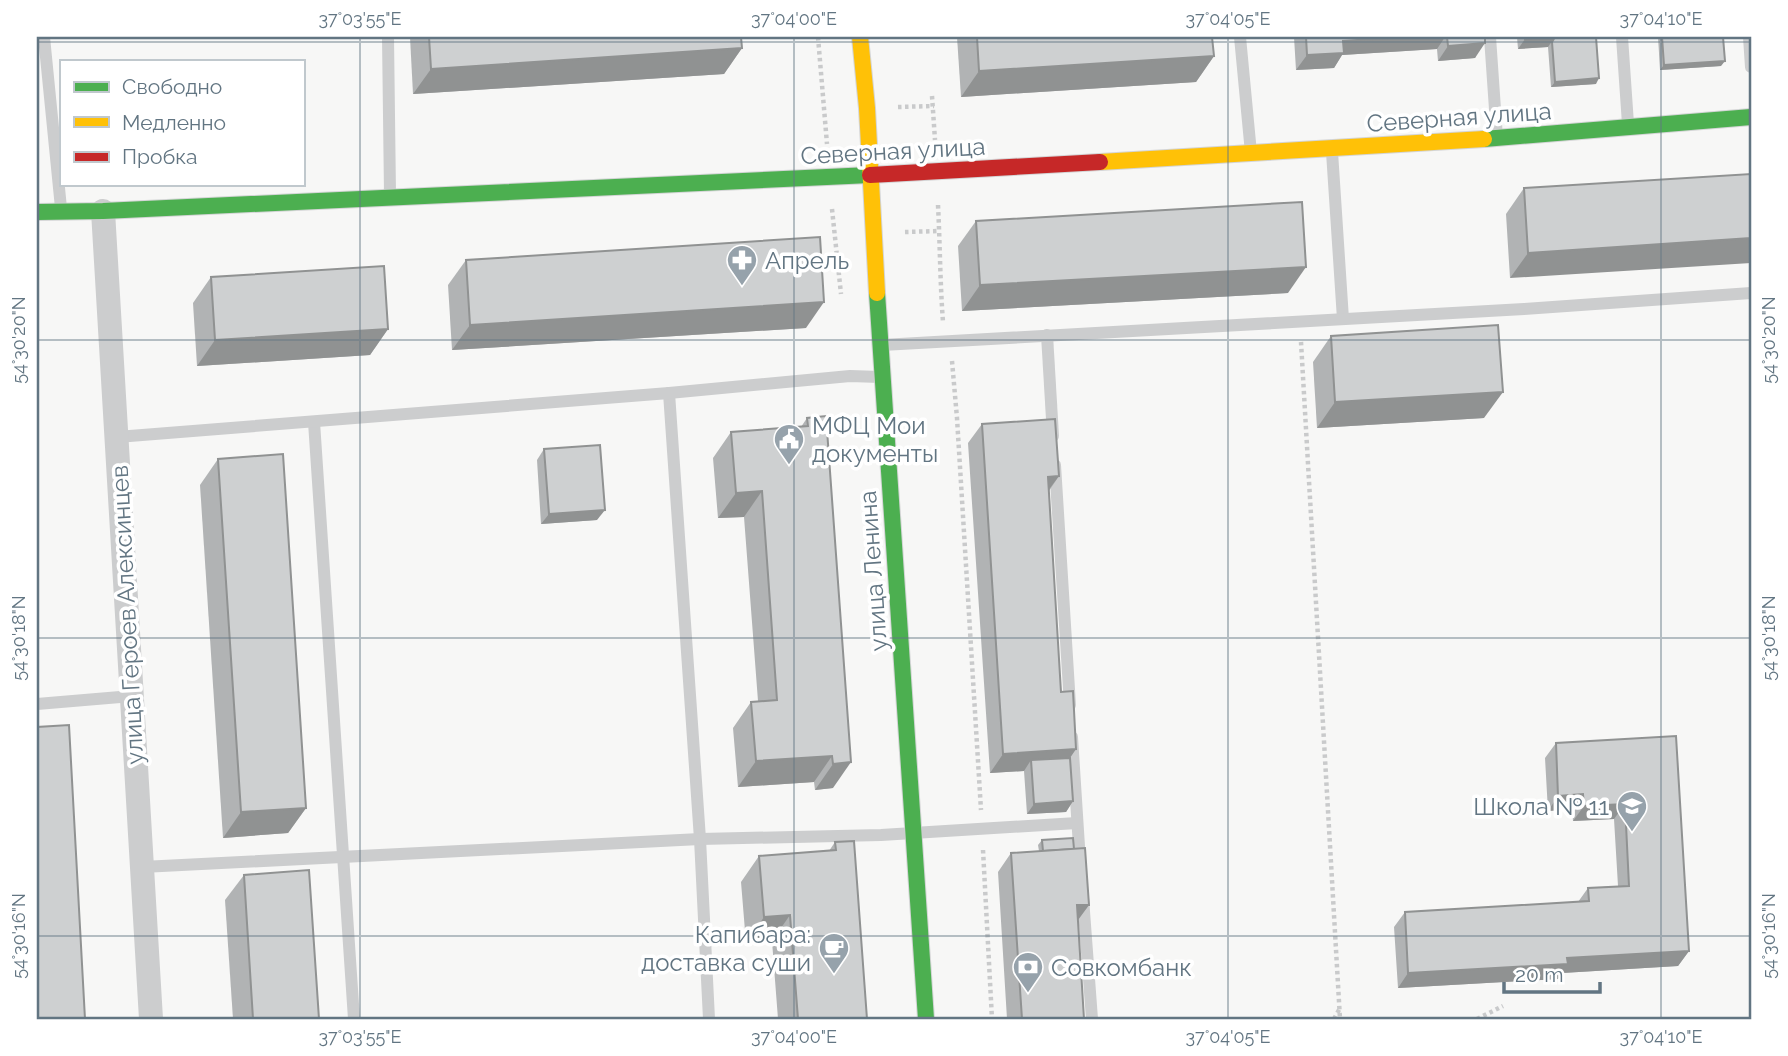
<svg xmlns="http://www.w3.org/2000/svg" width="1788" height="1056" viewBox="0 0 1788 1056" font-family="Raleway,sans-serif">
<rect width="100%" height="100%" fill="#f7f7f6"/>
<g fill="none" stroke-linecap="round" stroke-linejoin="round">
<g stroke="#d4d5d6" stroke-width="18">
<g id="fast">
<path d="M1484,139l267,-22"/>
<path d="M37,212l66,-1 767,-36"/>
<path d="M877,293l49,726"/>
</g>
</g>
<g stroke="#d4d5d6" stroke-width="18">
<g id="slow">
<path d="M860,37l7,71 10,185"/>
<path d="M1100,162l384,-23"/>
</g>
</g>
<g stroke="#d4d5d6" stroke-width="18">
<path id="jam" d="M870,175l230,-13"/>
</g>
<g stroke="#c9cacb" stroke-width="4.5" stroke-dasharray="3.5 3.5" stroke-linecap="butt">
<path d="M818,37l9,107"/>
<path d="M932,96l3,44"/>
<path d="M898,107l36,-1"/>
<path d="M938,205c2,39 2,77 5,117"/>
<path d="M832,209l9,85"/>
<path d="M905,232l35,-1"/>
<path d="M1301,342l39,677"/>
<path d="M952,361l5,57 24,392"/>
<path d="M983,850l9,169"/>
<path d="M1334,1019l6,-11"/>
<path d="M1477,1019l26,-13"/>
</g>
<g stroke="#cccdce" stroke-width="12">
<path d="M44,37l17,171"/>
<path d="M388,37l2,157"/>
<path d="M1240,37l11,116"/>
<path d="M1490,37l7,101"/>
<path d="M1622,37l6,87"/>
<path d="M1749,37l2,30"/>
<path d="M1332,152l11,167"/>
<path d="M1047,335l6,101"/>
<path d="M882,345l642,-36 227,-16"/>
<path d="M669,393l31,446 9,180"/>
<path d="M314,422l40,597"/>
<path d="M117,437l552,-44 181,-17 30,1"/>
<path d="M1055,465l15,240"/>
<path d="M37,704l95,-8"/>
<path d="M1072,737l8,125"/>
<path d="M142,867l558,-28 181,-4 196,-12"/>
<path d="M1083,898l9,121"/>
</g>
<path stroke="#cccdce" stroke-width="24" d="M103,211l48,808"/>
<use href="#fast" stroke="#4caf50" stroke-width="16"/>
<use href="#slow" stroke="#ffc107" stroke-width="16"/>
<use href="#jam" stroke="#c62828" stroke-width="16"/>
</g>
<g fill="#b1b3b4">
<path d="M410,37h331l1,11 -18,26 -311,20z"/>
<path d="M957,37h255l2,19 -18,26 -235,15z"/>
<path d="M1294,37h191l-10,21 -37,3 -1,-12 -95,6 -8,13 -38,2z"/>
<path d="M1517,37h79v47l-45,3 -3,-40 -30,2z"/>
<path d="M1658,37h65l-2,29 -61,4z"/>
<path d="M1751,174l-241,104 -4,-64 18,-26z"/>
<path d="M976,221l312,72 -326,18 -4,-65z"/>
<path d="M466,260l340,68 -354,22 -4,-65z"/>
<path d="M211,277l177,52 -18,26 -173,11 -4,-63z"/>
<path d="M1331,336l153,82 -167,10 -4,-66z"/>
<path d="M826,416l7,372 -18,2 -1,-8 -76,5 -5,-59 18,-26 7,-1 -14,-184 -26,1 -5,-60 18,-26 70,-5 6,-9z"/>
<path d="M982,424l77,52 -10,15 12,201 15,57 -6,9 3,43 -7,11 -39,2 -3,-43 -34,2 -22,-330z"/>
<path d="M544,449l53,71 -56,4 -4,-64z"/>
<path d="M218,459l88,349 -18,25 -65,5 -23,-353z"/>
<path d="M1676,736l13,215 -11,15 -116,7 -4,6 -160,9 -4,-61 11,-15 173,-10 10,-14 30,-2 -4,-67 -41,2 -1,-12 -24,2 -3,-53 11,-15z"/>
<path d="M1042,840l32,9 15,56 -11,15 6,99h-77l-9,-147 13,-19 28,-2 -1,-6z"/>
<path d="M835,842l32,177h-89l-6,-78 -26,2 -5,-61 18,-26 70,-5z"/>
<path d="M244,875l75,144h-86l-8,-119z"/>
</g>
<g fill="#909292">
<path d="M1403,37h42l-8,12 -95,6 -8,13 -38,2 11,-15 36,-14z"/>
<path d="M1555,37l-7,10 -30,2 7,-10z"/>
<path d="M1485,43l-10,15 -37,3 10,-15z"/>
<path d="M742,48l-18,26 -311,20 18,-25z"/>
<path d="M1214,56l-18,26 -235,15 18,-26z"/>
<path d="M1725,61l-4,5 -61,4 4,-5z"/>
<path d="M1599,78l-3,6 -45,3 4,-5z"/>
<path d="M1751,238v25l-241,15 18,-25z"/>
<path d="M1306,267l-18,26 -326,18 18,-26z"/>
<path d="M824,302l-18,26 -354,22 18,-25z"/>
<path d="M388,329l-18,26 -173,11 18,-26z"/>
<path d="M1503,392l-19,26 -167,10 18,-26z"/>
<path d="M1059,476l-14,19 3,-18z"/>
<path d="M762,491l-18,26 -26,1 18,-25z"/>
<path d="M605,510l-8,10 -56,4 8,-10z"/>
<path d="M1076,749l-13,19 -32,-8 -7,11 -34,2 13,-19z"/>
<path d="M832,756l-18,26 -76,5 18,-26z"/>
<path d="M851,762l-18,26 -18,2 18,-26z"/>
<path d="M1583,794l-11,15 -24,2 10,-15z"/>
<path d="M1073,801l-7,11 -39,2 7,-10z"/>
<path d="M1625,804l-11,15 -41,2 11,-15z"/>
<path d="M306,808l-18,25 -65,5 18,-26z"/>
<path d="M1077,905h12l-14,19z"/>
<path d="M790,915l-18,26 -26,2 18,-26z"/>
<path d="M1689,951l-11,15 -116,7 -4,6 -160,9 10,-15 159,-15z"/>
</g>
<g fill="#ced0d1" stroke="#909292" stroke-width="2">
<path d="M429,37h312l1,11 -311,21z"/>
<path d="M977,37h235l2,19 -235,15z"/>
<path d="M1306,37h97l-60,4 1,12 -37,2z"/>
<path d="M1447,37h38v6l-37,3z"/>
<path d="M1525,37h30l-30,2z"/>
<path d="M1555,37h41l3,41 -44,4 -3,-40z"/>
<path d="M1662,37h61l2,24 -61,4z"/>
<path d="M1751,174v64l-223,15 -4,-65z"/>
<path d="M1302,202l4,65 -326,18 -4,-64z"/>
<path d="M820,237l4,65 -354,23 -4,-65z"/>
<path d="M384,266l4,63 -173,11 -4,-63z"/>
<path d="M1498,325l5,67 -168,10 -4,-66z"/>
<path d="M826,416l25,346 -18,2 -1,-8 -76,5 -5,-59 26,-2 -15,-209 -26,2 -5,-61 77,-6 -1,-8z"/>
<path d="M1055,419l4,57 -11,1 13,215 12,-1 3,58 -73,5 -21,-330z"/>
<path d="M600,445l5,65 -56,4 -5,-65z"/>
<path d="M283,454l23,354 -65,4 -23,-353z"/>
<path d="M69,725l16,294h-48v-292z"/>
<path d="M1676,736l13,215 -122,7 1,6 -160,9 -3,-61 184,-11 -1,-13 41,-2 -4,-82 -41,2 -1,-12 -25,2 -2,-53z"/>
<path d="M1070,758l3,43 -39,3 -3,-44z"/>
<path d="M1073,838l1,11 -31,2 -1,-11z"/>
<path d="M854,841l13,178h-69l-8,-104 -26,2 -5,-61 77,-6 -1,-8z"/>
<path d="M1085,848l4,57h-12l7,114h-62l-11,-166z"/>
<path d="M309,870l10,149h-66l-9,-144z"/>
</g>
<path fill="none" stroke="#627582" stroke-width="2" stroke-opacity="0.45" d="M360,37v982M794,37v982M1228,37v982M1661,37v982M37,42h1714M37,340h1714M37,638h1714M37,936h1714"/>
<defs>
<g id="pharmacy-pin" transform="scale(1.575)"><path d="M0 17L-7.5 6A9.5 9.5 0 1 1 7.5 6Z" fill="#96a2ab" stroke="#fff"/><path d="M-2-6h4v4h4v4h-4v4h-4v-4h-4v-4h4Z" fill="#fff"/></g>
<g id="civic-pin" transform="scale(1.575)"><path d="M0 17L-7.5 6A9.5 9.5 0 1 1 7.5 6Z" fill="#96a2ab" stroke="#fff"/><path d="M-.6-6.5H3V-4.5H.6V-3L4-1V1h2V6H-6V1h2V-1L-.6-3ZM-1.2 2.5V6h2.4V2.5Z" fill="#fff"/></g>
<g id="school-pin" transform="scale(1.575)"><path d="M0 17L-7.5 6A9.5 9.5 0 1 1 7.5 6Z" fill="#96a2ab" stroke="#fff"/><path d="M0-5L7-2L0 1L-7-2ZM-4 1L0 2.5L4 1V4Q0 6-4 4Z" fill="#fff"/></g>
<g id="cafe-pin" transform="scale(1.575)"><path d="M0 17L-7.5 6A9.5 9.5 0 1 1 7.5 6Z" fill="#96a2ab" stroke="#fff"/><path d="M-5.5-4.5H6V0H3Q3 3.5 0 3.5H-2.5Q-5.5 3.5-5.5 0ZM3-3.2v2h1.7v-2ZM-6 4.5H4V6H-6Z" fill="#fff"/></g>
<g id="bank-pin" transform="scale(1.575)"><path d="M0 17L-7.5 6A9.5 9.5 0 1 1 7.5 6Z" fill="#96a2ab" stroke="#fff"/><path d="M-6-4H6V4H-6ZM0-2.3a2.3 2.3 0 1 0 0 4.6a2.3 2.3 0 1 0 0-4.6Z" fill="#fff"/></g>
</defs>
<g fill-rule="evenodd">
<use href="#pharmacy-pin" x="742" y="260"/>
<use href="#civic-pin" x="789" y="439"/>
<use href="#school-pin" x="1632" y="806"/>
<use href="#cafe-pin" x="834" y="948"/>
<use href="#bank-pin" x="1028" y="967"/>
</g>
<g text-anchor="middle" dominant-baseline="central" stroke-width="7" stroke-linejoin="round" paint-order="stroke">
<g font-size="24" fill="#627582" stroke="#fff">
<text transform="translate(1459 117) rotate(-4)">Северная улица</text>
<text transform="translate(893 151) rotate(-3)">Северная улица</text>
<text transform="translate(873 571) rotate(-94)">улица Ленина</text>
<text transform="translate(127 615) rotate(-93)">улица Героев Алексинцев</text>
</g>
<g font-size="24" fill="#627582" stroke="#fff" text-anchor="start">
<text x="765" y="260">Апрель</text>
<text x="812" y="425">МФЦ Мои<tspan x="812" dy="28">документы</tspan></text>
<text x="1609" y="806" text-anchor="end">Школа № 11</text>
<text x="811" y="934" text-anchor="end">Капибара:<tspan x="811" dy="28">доставка суши</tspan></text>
<text x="1051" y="967">Совкомбанк</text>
</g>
</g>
<rect width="1788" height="1056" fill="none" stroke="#ffffff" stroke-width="77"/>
<rect x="60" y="60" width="245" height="126" fill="#ffffff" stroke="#c0c8cd" stroke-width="2"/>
<rect x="74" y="82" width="35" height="10" fill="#4caf50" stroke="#c0c8cd" stroke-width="2"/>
<text x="122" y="94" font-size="21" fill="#627582">Свободно</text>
<rect x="74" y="117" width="35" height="10" fill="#ffc107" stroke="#c0c8cd" stroke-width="2"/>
<text x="122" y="130" font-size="21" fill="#627582">Медленно</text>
<rect x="74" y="152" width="35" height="10" fill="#c62828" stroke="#c0c8cd" stroke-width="2"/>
<text x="122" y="164" font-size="21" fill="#627582">Пробка</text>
<path d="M1504 982v10h96v-10" fill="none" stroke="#627582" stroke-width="3.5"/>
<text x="1515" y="982" font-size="21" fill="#627582" stroke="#ffffff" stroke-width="5" paint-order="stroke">20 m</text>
<rect x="38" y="38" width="1712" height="980" fill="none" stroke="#627582" stroke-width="2.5"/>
<g font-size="18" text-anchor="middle" fill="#627582">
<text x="360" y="25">37°03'55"E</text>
<text x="794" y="25">37°04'00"E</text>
<text x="1228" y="25">37°04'05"E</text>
<text x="1661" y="25">37°04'10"E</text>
<text transform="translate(19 340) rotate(-90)" y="6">54°30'20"N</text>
<text transform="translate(1769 340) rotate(-90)" y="6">54°30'20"N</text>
<text transform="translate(19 638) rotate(-90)" y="6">54°30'18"N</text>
<text transform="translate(1769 638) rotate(-90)" y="6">54°30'18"N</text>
<text transform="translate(19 936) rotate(-90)" y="6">54°30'16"N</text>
<text transform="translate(1769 936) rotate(-90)" y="6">54°30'16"N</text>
<text x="360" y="1043">37°03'55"E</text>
<text x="794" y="1043">37°04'00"E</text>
<text x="1228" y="1043">37°04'05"E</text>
<text x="1661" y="1043">37°04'10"E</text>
</g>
</svg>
